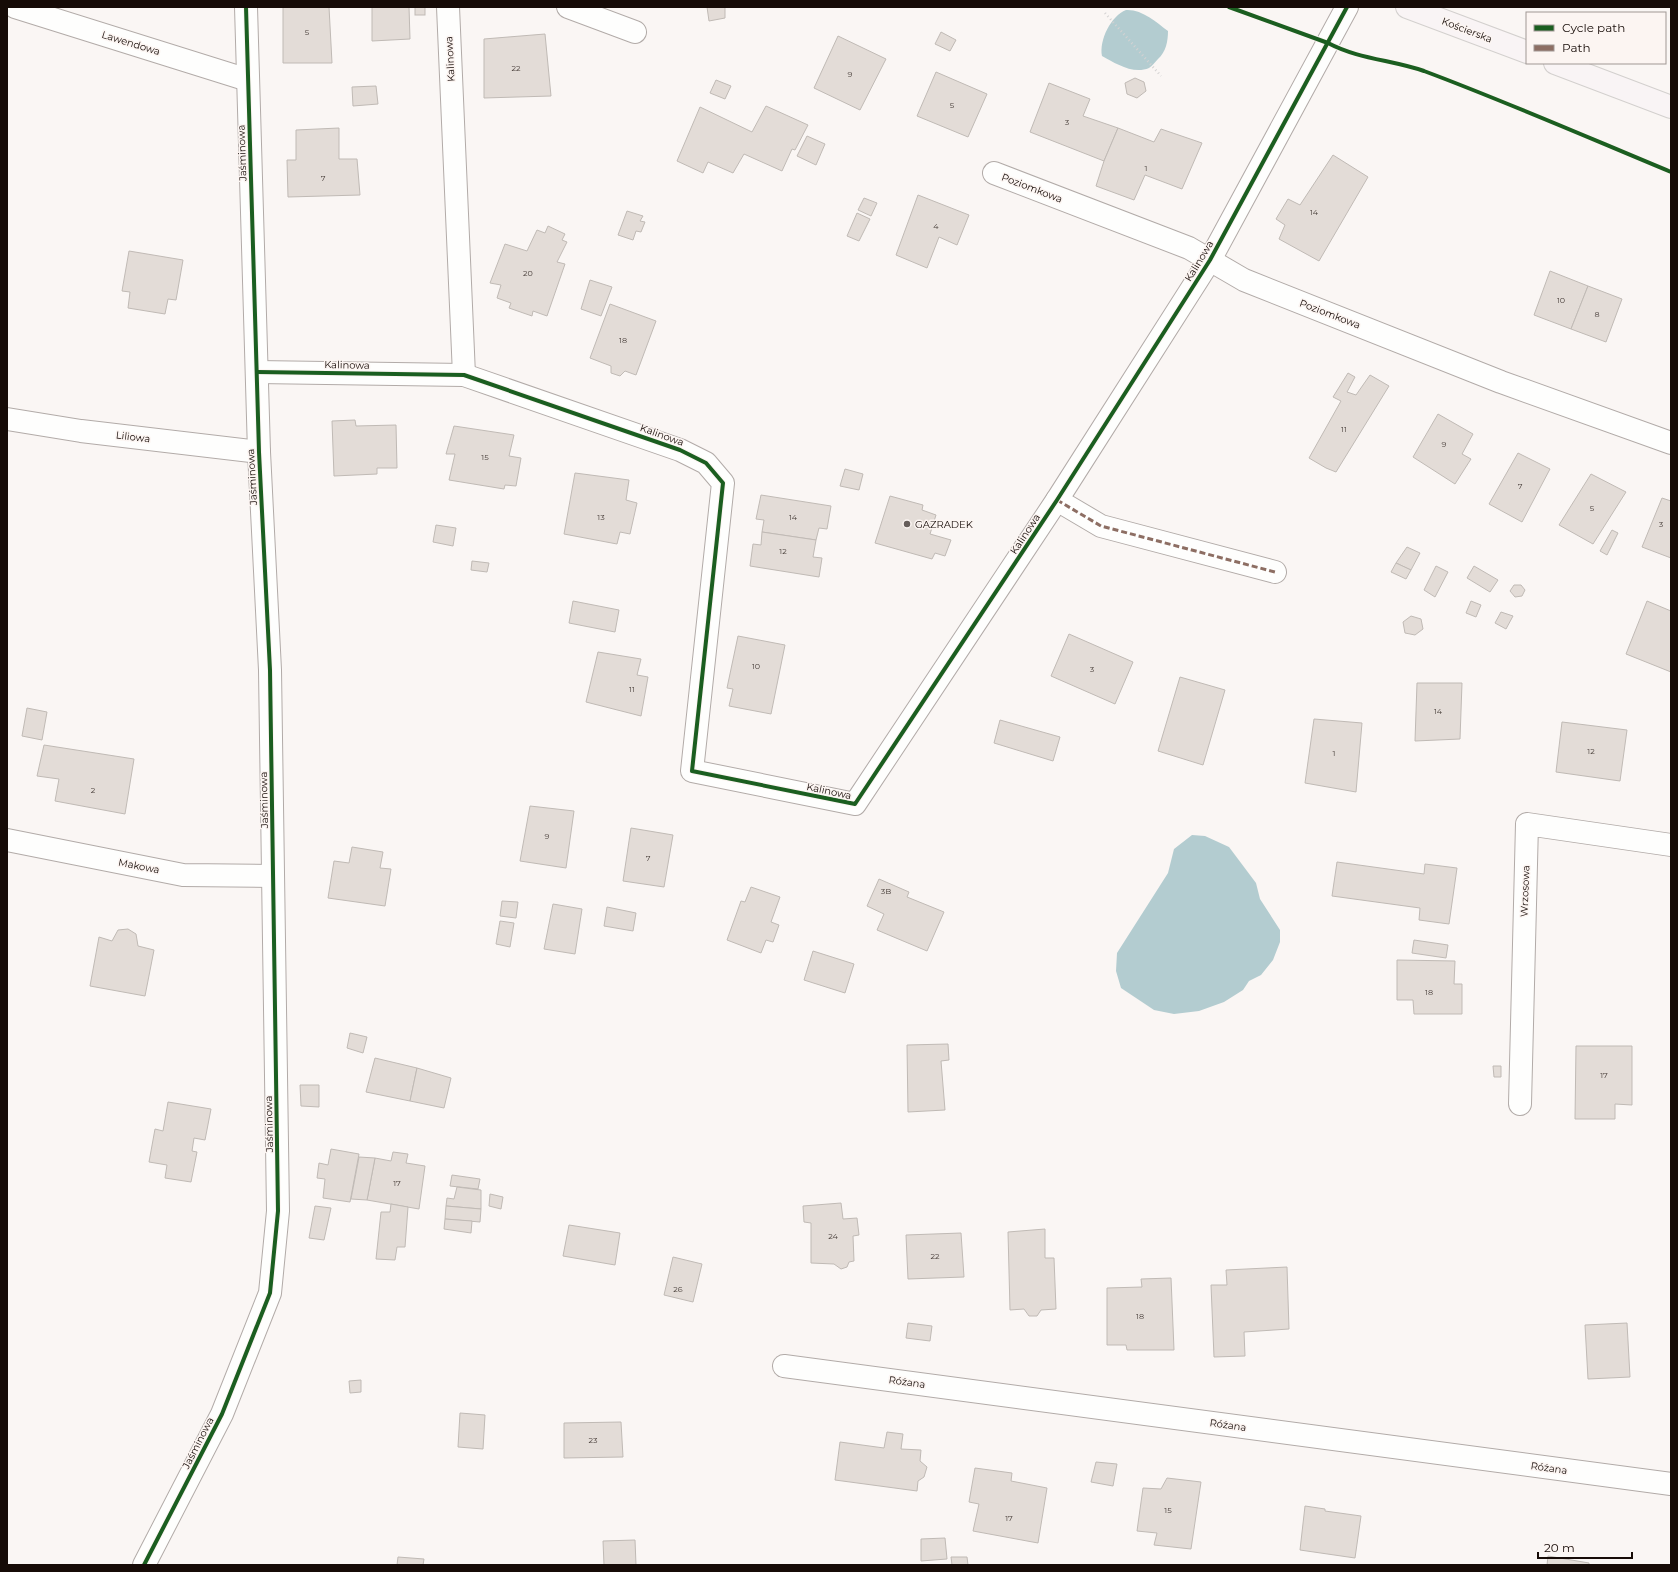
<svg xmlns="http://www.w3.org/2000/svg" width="1678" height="1572" viewBox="0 0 1678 1572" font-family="Montserrat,sans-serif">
<rect width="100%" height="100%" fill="#faf6f4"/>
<g fill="#b3ccd0">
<path d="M1126,10c16,-1 30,12 42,21 0,10 -2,21 -10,28 -3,3 -6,7 -9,9 -16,7 -34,-5 -47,-12 -3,-16 9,-40 24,-46z"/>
<path d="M1192,835l13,1 24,11 27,36 4,16 20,31v12l-7,18 -12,15 -12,6 -6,9 -19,12 -25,9 -25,3 -20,-4 -33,-22 -5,-17 1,-18 51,-80 6,-24z"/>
</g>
<g fill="#e3dcd7" stroke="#c0bab5">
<path d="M283,7h46l3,56h-49z"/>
<path d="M372,7h37l1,32 -38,2z"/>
<rect x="415" y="7" width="10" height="8"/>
<path d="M707,7h18v11l-16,3z"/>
<path d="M941,32l15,8 -6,11 -15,-7z"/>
<path d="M545,34l6,62 -67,2v-59z"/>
<path d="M838,36l48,23 -26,51 -46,-22z"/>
<path d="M936,72l51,22 -19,43 -51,-21z"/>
<path d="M1135,78l9,4 2,9 -9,7 -10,-4 -2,-11z"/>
<path d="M716,80l15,6 -6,13 -15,-6z"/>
<path d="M1049,83l41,16 -7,17 35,12 -14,33 -74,-29z"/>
<path d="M376,86l2,18 -25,2 -1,-19z"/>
<path d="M766,106l42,19 -13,25 -3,-1 -10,22 -38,-17 -11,19 -25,-11 -5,11 -26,-12 23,-54 52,25z"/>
<path d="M339,128v31h18l3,36 -72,2 -1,-37h9v-30z"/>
<path d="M1118,128l36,14 7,-13 41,14 -20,46 -37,-14 -11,25 -38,-14 8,-25z"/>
<path d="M807,136l18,8 -9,21 -19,-9z"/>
<path d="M1333,155l35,22 -49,84 -40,-22 6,-14 -9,-6 12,-20 12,6z"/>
<path d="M918,195l51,20 -12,30 -18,-8 -12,31 -31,-13z"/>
<path d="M864,198l13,5 -6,13 -13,-6z"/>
<path d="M627,211l16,5 -3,5 5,1 -4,10 -5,-1 -3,9 -15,-5z"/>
<path d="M857,213l13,6 -11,22 -12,-5z"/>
<path d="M548,226l17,8 -3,6 5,2 -10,20 8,2 -18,52 -14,-5 -1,5 -23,-8 2,-5 -14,-5 4,-13 -11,-2 15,-39 22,7 10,-21 8,3z"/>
<path d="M129,251l54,9 -7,40 -8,-1 -3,15 -37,-6 2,-16 -8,-1z"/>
<path d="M1550,271l38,15 -17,43 -37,-14z"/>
<path d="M590,280l22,7 -11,29 -20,-7z"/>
<path d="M1588,286l34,13 -16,43 -35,-13z"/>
<path d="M610,304l46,17 -20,54 -11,-4 -5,5 -9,-3v-7l-21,-8z"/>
<path d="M1348,373l7,4 -8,15 9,3 14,-20 19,11 -53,86 -10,-4 -17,-10 32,-57 -8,-4z"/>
<path d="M1438,414l35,20 -11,20 9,5 -16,25 -42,-27z"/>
<path d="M355,420l1,6 40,-1 1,43h-20v6l-43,2 -2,-55z"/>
<path d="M454,426l60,9 -5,21 12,2 -5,28 -11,-1 -1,4 -55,-9 6,-26h-9z"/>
<path d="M1518,453l32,16 -28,53 -33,-18z"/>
<path d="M845,469l18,5 -4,16 -19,-4z"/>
<path d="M575,473l54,7 -3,20 11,3 -7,31 -10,-2 -3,12 -53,-10z"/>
<path d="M1591,474l35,18 -33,52 -34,-19z"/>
<path d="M761,495l70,11 -4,23 -8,-1 -3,12 -54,-8 2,-12 -8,-1z"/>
<path d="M890,496l33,9 -1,5 14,5 -6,19 21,6 -6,16 -10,-3 -3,6 -57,-16z"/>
<path d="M1662,498l9,3v57l-29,-11z"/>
<path d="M436,525l20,3 -3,18 -20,-4z"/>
<path d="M1612,530l6,3 -11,22 -7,-4z"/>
<path d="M762,532l54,8 -3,17 9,1 -3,19 -69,-11 3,-22 8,1z"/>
<path d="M1407,547l13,6 -9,17 -15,-7z"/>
<path d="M472,561l17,2 -2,9 -16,-2z"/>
<path d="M1396,563l15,7 -5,9 -15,-7z"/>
<path d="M1436,566l12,6 -13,25 -11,-7z"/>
<path d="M1474,566l24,14 -8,12 -23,-14z"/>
<path d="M1514,585h7l4,5 -3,6 -7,1 -5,-6z"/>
<path d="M573,601l46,9 -4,22 -46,-9z"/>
<path d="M1471,601l10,4 -5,12 -10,-4z"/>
<path d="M1647,601l24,10v61l-45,-18z"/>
<path d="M1501,612l12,4 -7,13 -11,-6z"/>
<path d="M1411,616l10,3 2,10 -8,6 -10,-2 -2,-11z"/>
<path d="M1069,634l64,28 -18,42 -64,-28z"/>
<path d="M738,636l47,9 -14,69 -42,-8 4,-17 -6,-1z"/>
<path d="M598,652l43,7 -4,16 11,2 -7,39 -55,-14z"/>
<path d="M1180,677l45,13 -22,75 -45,-14z"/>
<path d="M1417,683h45l-2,56 -45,2z"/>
<path d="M27,708l20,4 -5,28 -20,-4z"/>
<path d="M1314,719l48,4 -6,69 -51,-9z"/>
<path d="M1000,720l60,17 -7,24 -59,-18z"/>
<path d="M1562,722l65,8 -7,51 -64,-9z"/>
<path d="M44,745l90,14 -9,55 -70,-13 4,-22 -22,-3z"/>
<path d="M530,806l44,5 -8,57 -46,-7z"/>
<path d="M631,828l42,7 -9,52 -41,-6z"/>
<path d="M352,847l31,5 -3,16 11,1 -6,37 -57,-8 6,-37 15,2z"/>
<path d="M1337,862l87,12 1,-10 32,4 -8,56 -30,-4 1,-12 -88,-12z"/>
<path d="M879,879l30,13 -2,5 37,15 -17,39 -50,-21 7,-16 -17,-8z"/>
<path d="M751,887l29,10 -9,25 8,3 -6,17 -7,-2 -5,13 -34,-13 14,-39 4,1z"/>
<path d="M502,901l16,1 -2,16 -16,-2z"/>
<path d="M553,904l29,5 -7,45 -31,-5z"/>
<path d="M607,907l29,6 -3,18 -29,-5z"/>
<path d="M500,921l14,2 -4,24 -14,-3z"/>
<path d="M128,929l8,5 2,12 16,4 -9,46 -55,-10 9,-49 13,4 6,-11z"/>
<path d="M1414,940l34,5 -2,13 -34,-5z"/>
<path d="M813,951l41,13 -9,29 -41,-13z"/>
<path d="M1397,960l58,1 -1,23h8v30h-48l-1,-14h-16z"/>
<path d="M350,1033l17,4 -4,16 -16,-5z"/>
<path d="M948,1044l1,16 -8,1 4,49 -37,2 -1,-67z"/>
<path d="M1576,1046h56v59l-17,-1v15h-40z"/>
<path d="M375,1058l42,10 -7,33 -44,-9z"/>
<path d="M1493,1066h8v11h-7z"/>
<path d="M417,1068l34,10 -7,30 -34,-7z"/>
<path d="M300,1085h19v22l-18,-1z"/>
<path d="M168,1102l43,7 -6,31 -11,-2 -2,13 5,1 -6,30 -26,-4 2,-13 -18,-3 6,-33 8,2z"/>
<path d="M331,1149l28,5 -9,48 -27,-4 2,-19 -8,-1 2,-15 9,2z"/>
<path d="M393,1152l15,2 -2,9 19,3 -6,43 -52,-9 8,-42 16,3z"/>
<path d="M359,1157l16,1 -8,42 -16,-1z"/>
<path d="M452,1175l28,4 -2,10 -28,-3z"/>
<path d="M457,1187l24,3v19l-35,-3 1,-8 7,1z"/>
<path d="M490,1194l13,3 -2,12 -12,-3z"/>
<path d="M841,1203l2,16 14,-1 2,17 -6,1 1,25 -5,1 -2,5 -6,2 -7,-5 -23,-1v-40l-7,-1 -1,-16z"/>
<path d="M391,1204l17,3 -3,40h-8l-2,13 -19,-1 5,-47h9z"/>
<path d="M315,1206l16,2 -7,32 -15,-2z"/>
<path d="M446,1206l35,3 -1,13 -35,-3z"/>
<path d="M445,1219l27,2 -1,12 -27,-4z"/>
<path d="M569,1225l51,8 -5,32 -52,-9z"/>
<path d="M1045,1229v29h9l2,51 -15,1 -4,6h-8l-5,-7 -14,1 -2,-78z"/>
<path d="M961,1233l3,44 -56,2 -2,-44z"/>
<path d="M673,1257l29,7 -9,38 -29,-7z"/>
<path d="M1287,1267l2,62 -45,3 1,24 -31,1 -3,-72h16l-1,-15z"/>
<path d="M1171,1278l3,72h-47l-1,-5h-19v-57l35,-1 -1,-8z"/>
<path d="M908,1323l24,3 -2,15 -24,-3z"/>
<path d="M1627,1323l3,54 -42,2 -3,-54z"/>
<path d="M361,1380v12l-11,1 -1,-12z"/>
<path d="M460,1413l25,2 -2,34 -25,-2z"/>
<path d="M621,1422l2,35 -59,1v-35z"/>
<path d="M887,1432l16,2 -2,15 20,1 -1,11 7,6 -3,10 -6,4 -1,10 -82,-11 5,-38 44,6z"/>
<path d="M1096,1462l21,2 -4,22 -22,-4z"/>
<path d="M975,1468l37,5 -1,8 36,7 -9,55 -65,-12 6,-27 -10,-2z"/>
<path d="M1167,1478l34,4 -10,67 -37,-4 3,-12 -20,-2 6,-43 18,1z"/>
<path d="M1305,1506l20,3v2l36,5 -6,42 -55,-8z"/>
<path d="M945,1538l2,21 -26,2v-22z"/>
<path d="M635,1540l1,25h-32l-1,-24z"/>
<path d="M1548,1556l41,7v2h-42z"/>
<path d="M398,1557l26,2 -1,6h-26z"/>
<path d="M951,1557h16l1,8h-16z"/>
</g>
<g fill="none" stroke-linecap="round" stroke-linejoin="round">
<g stroke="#b2aba8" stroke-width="24">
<g id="minor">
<path d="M15,7l233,73"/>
<path d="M448,7l16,368"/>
<path d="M568,7l67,25"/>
<path d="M994,173l195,75 55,32 257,102 170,61"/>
<path d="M257,372l207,3 216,75 26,13 17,20 -31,288 163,33 202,-304 153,-240 137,-253"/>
<path d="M7,419l74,12 178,21"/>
<path d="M1057,500l44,26 174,46"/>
<path d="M7,840l176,35 89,1"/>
<path d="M1520,1104l7,-280 144,21"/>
<path d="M784,1366l887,118"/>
<path d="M144,1565l78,-151 48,-121 8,-82 -8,-541 -11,-218 -13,-445"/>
</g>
</g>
<g stroke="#d3d0ce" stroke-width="24">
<g id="major">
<path d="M1407,7l120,45"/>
<path d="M1555,63l116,44"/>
</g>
</g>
<path stroke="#d4d2d2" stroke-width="2.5" stroke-dasharray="1 3" stroke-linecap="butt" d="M1105,13l56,63"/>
<use href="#minor" stroke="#fefefd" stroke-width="22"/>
<use href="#major" stroke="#f9f4f5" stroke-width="22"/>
<path stroke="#8d6e63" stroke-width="3" stroke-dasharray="6 3" stroke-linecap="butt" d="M1057,500l44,26 174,46"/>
<g stroke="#fcf5f2" stroke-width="6">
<g id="cycleway">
<path d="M1229,7l99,36c30,16 64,17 96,28 83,31 165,67 247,101"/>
<path d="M257,372l207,3 216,75 26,13 17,20 -31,288 163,33 202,-304 153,-240 137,-253"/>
<path d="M144,1565l78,-151 48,-121 8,-82 -8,-541 -11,-218 -13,-445"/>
</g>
</g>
<use href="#cycleway" stroke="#1b5e20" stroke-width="4"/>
</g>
<circle fill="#665d5a" stroke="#fcf5f2" stroke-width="1.5" cx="907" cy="524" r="4"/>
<g text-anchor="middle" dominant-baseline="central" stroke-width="3" stroke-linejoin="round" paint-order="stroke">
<g font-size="8" fill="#4a403c">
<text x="307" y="32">5</text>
<text x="516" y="68">22</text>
<text x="850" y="74">9</text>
<text x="952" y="105">5</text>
<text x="1067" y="122">3</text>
<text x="1146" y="168">1</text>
<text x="323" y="178">7</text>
<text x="1314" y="212">14</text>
<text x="936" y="226">4</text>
<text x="528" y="273">20</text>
<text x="1561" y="300">10</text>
<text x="1597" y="314">8</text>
<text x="623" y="340">18</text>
<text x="1344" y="429">11</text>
<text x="1444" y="444">9</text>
<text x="485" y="457">15</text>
<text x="1520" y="486">7</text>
<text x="1592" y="508">5</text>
<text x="601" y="517">13</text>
<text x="793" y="517">14</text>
<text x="1661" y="524">3</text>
<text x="783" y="551">12</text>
<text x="756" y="666">10</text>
<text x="1092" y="669">3</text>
<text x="632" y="689">11</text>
<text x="1438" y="711">14</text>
<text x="1591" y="751">12</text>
<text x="1334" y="753">1</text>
<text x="93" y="790">2</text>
<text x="547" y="836">9</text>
<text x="648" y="858">7</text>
<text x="886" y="891">3B</text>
<text x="1429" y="992">18</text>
<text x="1604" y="1075">17</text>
<text x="397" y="1183">17</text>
<text x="833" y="1236">24</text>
<text x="935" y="1256">22</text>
<text x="678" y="1289">26</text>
<text x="1140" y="1316">18</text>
<text x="593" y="1440">23</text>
<text x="1168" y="1510">15</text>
<text x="1009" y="1518">17</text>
</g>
<g font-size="10" fill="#160b07" stroke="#fcf5f2">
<text transform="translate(1467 30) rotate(21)">Kościerska</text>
<text transform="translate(131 43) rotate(17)">Lawendowa</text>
<text transform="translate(450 59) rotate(-93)">Kalinowa</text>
<text transform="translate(242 153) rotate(-92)">Jaśminowa</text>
<text transform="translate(1032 188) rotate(21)">Poziomkowa</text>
<text transform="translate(1199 261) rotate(-59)">Kalinowa</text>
<text transform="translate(1330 314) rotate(21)">Poziomkowa</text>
<text transform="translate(347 365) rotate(1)">Kalinowa</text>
<text transform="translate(662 435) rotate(20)">Kalinowa</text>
<text transform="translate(133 437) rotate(7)">Liliowa</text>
<text transform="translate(252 477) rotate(-93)">Jaśminowa</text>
<text transform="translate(1025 534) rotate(-57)">Kalinowa</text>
<text transform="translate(829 791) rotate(12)">Kalinowa</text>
<text transform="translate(264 800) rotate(-91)">Jaśminowa</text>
<text transform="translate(139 866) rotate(11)">Makowa</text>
<text transform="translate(1525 891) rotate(-88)">Wrzosowa</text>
<text transform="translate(269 1124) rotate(-91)">Jaśminowa</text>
<text transform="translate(907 1382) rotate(8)">Różana</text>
<text transform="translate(1228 1425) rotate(8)">Różana</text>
<text transform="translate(198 1443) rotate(-63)">Jaśminowa</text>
<text transform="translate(1549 1468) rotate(8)">Różana</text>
</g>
<g font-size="10" fill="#160b07" stroke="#fcf5f2" text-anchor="start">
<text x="915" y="524">GAZRADEK</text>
</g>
</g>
<rect width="1678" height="1572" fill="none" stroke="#160b07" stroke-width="16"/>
<rect x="1526" y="12" width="140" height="52" fill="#fcf5f2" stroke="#a09794"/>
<rect x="1534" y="25" width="20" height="6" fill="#1b5e20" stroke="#a09794"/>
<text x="1562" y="32" font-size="12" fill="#160b07">Cycle path</text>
<rect x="1534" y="45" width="20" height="6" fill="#8d6e63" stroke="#a09794"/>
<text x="1562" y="52" font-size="12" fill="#160b07">Path</text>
<path d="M1538 1552v6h94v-6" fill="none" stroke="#160b07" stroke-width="2"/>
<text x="1544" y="1552" font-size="12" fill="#160b07" stroke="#fcf5f2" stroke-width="3" paint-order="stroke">20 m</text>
</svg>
